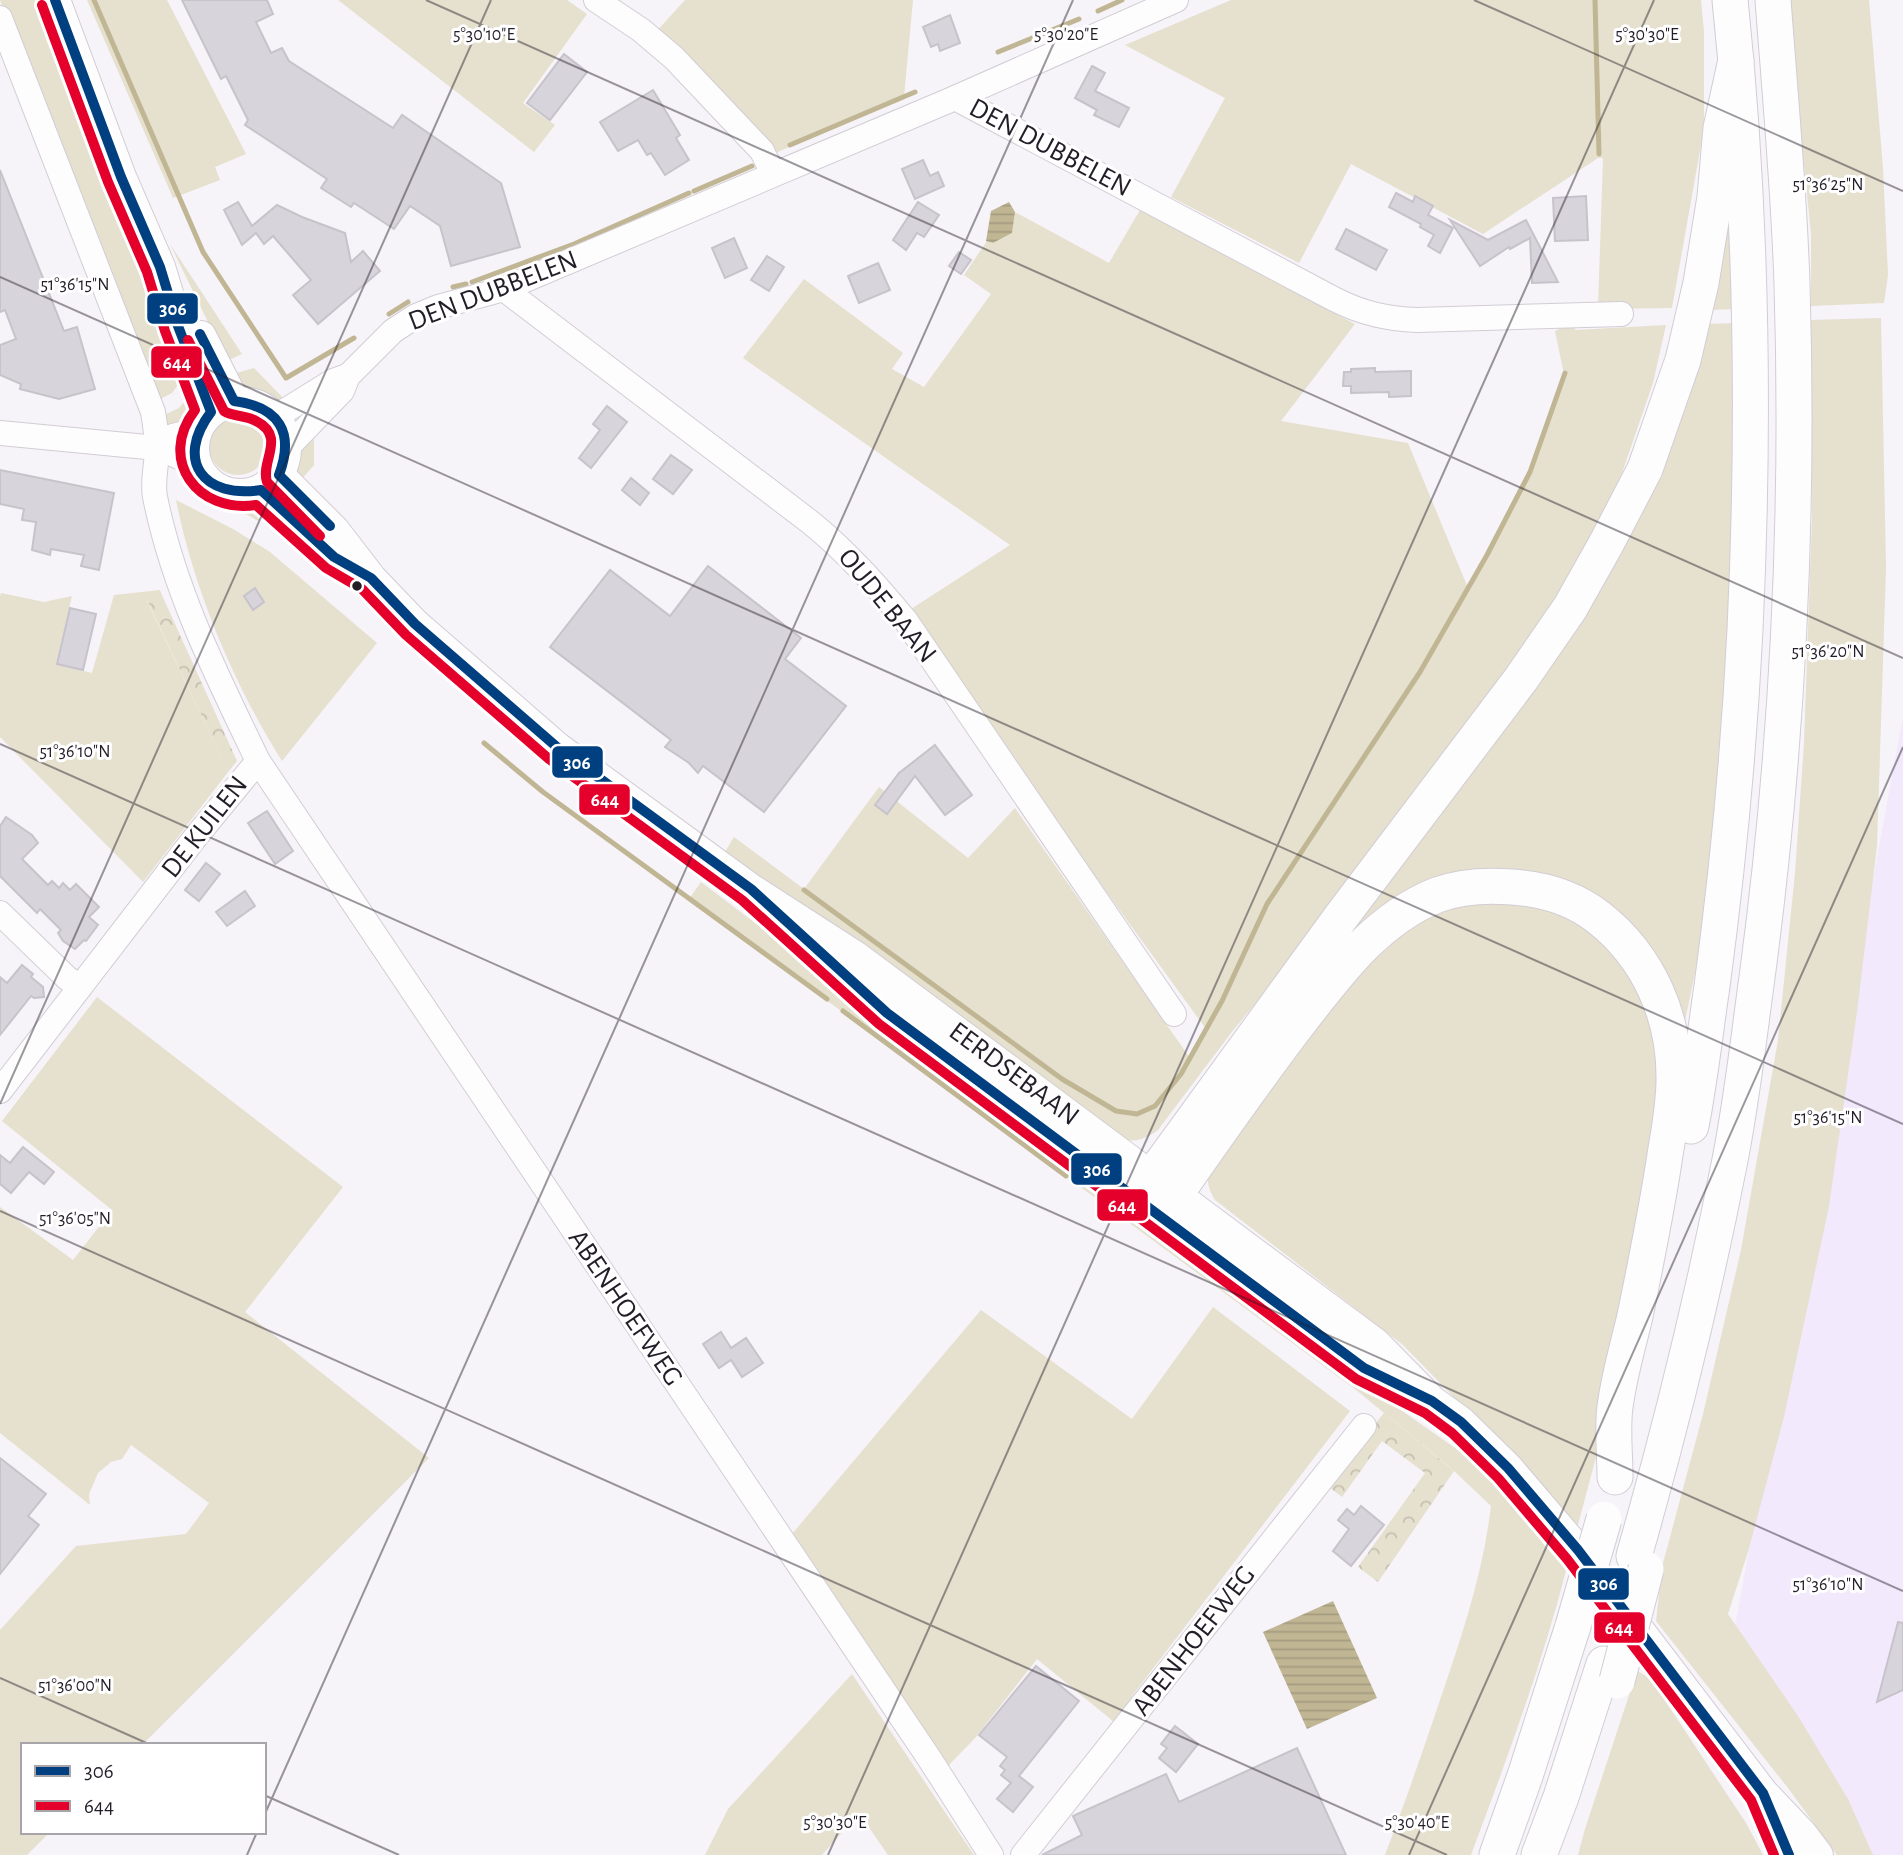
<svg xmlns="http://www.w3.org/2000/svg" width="1903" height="1855" viewBox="0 0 1903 1855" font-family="'Alegreya Sans',sans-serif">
<defs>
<pattern id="forest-crowns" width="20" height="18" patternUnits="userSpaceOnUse" patternTransform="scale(1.75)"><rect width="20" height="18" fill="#e6e0ce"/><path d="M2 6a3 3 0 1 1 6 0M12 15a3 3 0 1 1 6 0" fill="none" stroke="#c5c0b1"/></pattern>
<pattern id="water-rules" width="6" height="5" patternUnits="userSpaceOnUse" patternTransform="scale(1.75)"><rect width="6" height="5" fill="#c0b694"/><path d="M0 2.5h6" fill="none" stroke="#a59c80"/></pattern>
</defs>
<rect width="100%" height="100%" fill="#f6f3f9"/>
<path fill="#f3e9fc" d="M1903,716v1139h-61l-110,-213z"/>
<g fill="#e6e0ce">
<path d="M0,0h40l44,111 106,257 -18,25 -16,8 -119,-297z"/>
<path d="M87,0h80l79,154 -31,13 5,13 -47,18z"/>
<path d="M338,0h229l20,14 -64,89 32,22 -21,27z"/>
<path d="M685,0h228l-9,97 -131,57 -118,-121z"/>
<path d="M1231,0h470l3,32v96l-32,180 -74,1 5,-151h-5l-115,76 -132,-70 -52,99 -128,-66 54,-99 -100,-53z"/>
<path d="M1787,0h82l14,168 5,107 -4,28 -73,3v-73z"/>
<path d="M1733,147l3,162 -27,1z"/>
<path d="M1140,210l215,114 -74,97 127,22 60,145 60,-111 22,-55 14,-48 -9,-43 15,-7 6,6 90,-5 -13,58 -31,90 -34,72 -49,84 -201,274 -107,130 -73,97c-24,17 -33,10 -59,2l-374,-280 9,-15 70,52 75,-102 89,71 47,-50 175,250 16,-29 -191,-263 -107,-155 102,-66 -267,-187 61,-79 99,74 -11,16 32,18 67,-93 -27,-19 23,-34 6,2 19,-10 3,-21 94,51z"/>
<path d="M170,244l72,110 -15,7z"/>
<path d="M1881,318l5,250 -9,278 -20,166 -28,194 -45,211 -36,135 -20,62 70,102 50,83 25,56h-36l-49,-67 -132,-167 6,-54 41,-153 38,-164 37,-210 17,-167 9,-130 8,-224 -1,-199z"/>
<path d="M1737,323v125l-16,400 -41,197 -39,-110 -184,-58 -154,120 187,-255 216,-418z"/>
<path d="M254,368l34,35 -5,2 -13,-3 -23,-9 -14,-19z"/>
<path d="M198,387l1,22 -11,17 -11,2 -12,-4 -3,-8 17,-8z"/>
<circle cx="238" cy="446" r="29"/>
<path d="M310,432l4,9v24l-16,18 -8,-13 4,-18z"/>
<path d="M176,500l57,29 37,23 107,91 -95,118c-49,-78 -88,-171 -106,-261z"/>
<path d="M223,501l19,2 11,-1 20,7 -15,12z"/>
<path d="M160,590l1,3 -14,8 81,171 -85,110 -143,-145v-141l1,-3 43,9 28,-6 -16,68 36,9 22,-78z"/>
<path d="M701,882l657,498 107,75 34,33 68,79c-25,98 -61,194 -96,288h-86c19,-50 37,-101 54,-152 22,-64 44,-129 52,-197l-39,-37 -97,-80 -666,-490z"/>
<path d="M1468,902l75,3 39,17 33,29 26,41 18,68 2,75 -62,311 -24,90 -64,-80 -108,-111 -188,-145c-10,-16 -8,-25 -3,-43l172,-214 38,-24z"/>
<path d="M97,997l246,190 -98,125 184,146 -287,287h-119v87h27l-23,23h-27v-225l76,-84 110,-12 23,-31 -78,-58 -9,14 -11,3 -13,11 -9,21 1,11 -90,-72v-226l73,53 39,-50 -110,-89z"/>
<path d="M1213,1307l137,104 -218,285 -13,30 -82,-67 -61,78 -29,30 -155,-233 189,-224 151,109z"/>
<path d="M1637,1671l13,7 96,145 17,32h-185l7,-26z"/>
<path d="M852,1674l122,181h-86l-29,-42 -37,42h-117l23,-46z"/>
</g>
<g fill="url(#forest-crowns)">
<path d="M161,593l76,168 -9,11 -81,-172z"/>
<path d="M1384,1413l70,58 -76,111 -20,-15 67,-94 -43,-32 -40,56 -17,-13z"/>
</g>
<g fill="url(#water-rules)">
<path d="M1009,202l6,10 -3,21 -19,10 -7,-2 5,-30z"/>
<path d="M1333,1601l44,97 -70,31 -44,-97z"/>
</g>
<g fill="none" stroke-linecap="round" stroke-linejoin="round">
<g stroke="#c0b694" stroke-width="5">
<path d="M94,0l109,252 83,126 68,-40"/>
<path d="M1595,0l4,154"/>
<path d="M1098,11l24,-11"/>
<path d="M998,52l81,-33"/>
<path d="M790,145l125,-53"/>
<path d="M694,191l58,-25"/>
<path d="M472,282l102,-38 115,-51"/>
<path d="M453,287l13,-3"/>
<path d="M389,314l19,-12"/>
<path d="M484,743l59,49 284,207"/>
<path d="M804,890l258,189 54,32 21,3 18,-8 26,-32 41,-73 45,-97 153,-232 67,-117 43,-83 35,-99"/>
<path d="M843,1011l223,165"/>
</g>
</g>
<g fill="#d8d4dc" stroke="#c7c3cb" stroke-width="2">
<path d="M182,0h85l6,14 -17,8 15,31 11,-5 7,13 104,67 9,-13 99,68 19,64 -69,19 -11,-40 -30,-20 -16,23 -40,-26 -3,4 -30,-19 6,-9 -82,-54 3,-5 -22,-44 -5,3z"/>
<path d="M950,15l10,28 -20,8 -2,-7 -7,3 -8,-20z"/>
<path d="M564,54l23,18 -37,48 -23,-17z"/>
<path d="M1092,66l13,7 -10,18 34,17 -10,19 -25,-12 3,-5 -22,-12z"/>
<path d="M653,90l27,45 -4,3 13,22 -24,15 -14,-22 -4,2 -9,-15 -20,11 -18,-29z"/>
<path d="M923,160l7,16 8,-4 6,14 -29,13 -13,-30z"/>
<path d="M0,170l64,161 13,-4 18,62 -36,10 -39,-10 1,-5 -21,-9v-30l16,-6 -11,-29 -5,2z"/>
<path d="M1396,193l17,9 2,-6 18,10 -5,9 25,13 -13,25 -12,-7 6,-11 -14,-8 1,-3 -32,-17z"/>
<path d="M1586,196l2,44 -33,1 -2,-43z"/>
<path d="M238,202l14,24 25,-21 25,12 43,16 6,29 12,-11 17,20 -62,53 -25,-29 18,-15 -38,-44 -9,8 -8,-11 -14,12 -18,-35z"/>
<path d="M918,202l21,13 -15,22 -7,-4 -11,17 -13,-10z"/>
<path d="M1450,220l38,20 38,-20 32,62 -26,1 -2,-45 -20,11 -1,-2 -29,19z"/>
<path d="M1346,229l41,21 -11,20 -40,-21z"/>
<path d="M734,238l13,30 -22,10 -13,-30z"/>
<path d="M959,252l12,8 -10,14 -12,-8z"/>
<path d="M767,256l17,11 -15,24 -18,-11z"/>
<path d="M878,263l12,27 -31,13 -11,-27z"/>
<path d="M1375,368v4l36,-1v25l-22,1v-5l-38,1v-7h-8l1,-14h7v-3z"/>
<path d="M607,406l20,16 -36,46 -12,-10 21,-28 -7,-6z"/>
<path d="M671,455l21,15 -19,24 -20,-15z"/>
<path d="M0,470l114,23 -15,77 -18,-4 3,-11 -33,-6 -1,6 -18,-5 4,-28 -14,-2 2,-11 -24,-5z"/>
<path d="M631,478l18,15 -9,12 -18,-15z"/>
<path d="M708,566l93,72 -16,21 61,47 -82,106 -61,-46 -5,7 -9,-10 -24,-16 6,-7 -121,-93 60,-77 60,46z"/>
<path d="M255,588l9,14 -11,8 -9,-14z"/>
<path d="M70,608l26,6 -13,56 -26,-6z"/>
<path d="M935,745l37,50 -27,20 -30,-39 -28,38 -12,-9 24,-32z"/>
<path d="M267,811l26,40 -18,13 -27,-41z"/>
<path d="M6,817l26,18 6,8 -16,16 26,26 4,-4 7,7 4,-5 7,7 6,-6 23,23 -10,10 9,8 -12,16 -2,-1 -9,9 -12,-8 -5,-8 3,-3 -21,-21 -3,4 -37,-37v-50z"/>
<path d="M206,863l14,11 -21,27 -14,-11z"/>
<path d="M245,891l10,15 -28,20 -11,-14z"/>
<path d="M22,965l11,9 -2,3 12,10 1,10 -10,1 -3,-2 -31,39v-58l7,6z"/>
<path d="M23,1147l31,25 -10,12 -15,-12 -18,21 -11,-9v-29l10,8z"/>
<path d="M721,1332l10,16 15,-10 17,25 -21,14 -11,-17 -12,8 -16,-24z"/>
<path d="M0,1458l46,36 -18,22 11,9 -39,49z"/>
<path d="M1361,1506l23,19 -33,41 -18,-15 16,-22 -11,-9 9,-11 7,6z"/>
<path d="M1898,1622l5,1v67l-26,12z"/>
<path d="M1036,1666l43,35 -60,75 14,11 -20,25 -16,-13 14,-16 -10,-8 4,-5 -5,-4 7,-9 -28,-22z"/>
<path d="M1175,1726l23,18 -22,28 -17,-14 8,-10 -6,-4z"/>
<path d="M1297,1748l49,107h-304l40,-20 -9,-19 93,-42 13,28z"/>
</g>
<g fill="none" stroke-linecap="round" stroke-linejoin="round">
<g stroke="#d2cdd5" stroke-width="26">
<g id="minor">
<path d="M596,0l45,30 33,28 88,93 11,23"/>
<path d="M0,18l153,394c2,12 4,24 4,37 0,15 -5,33 -2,48 19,94 62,179 103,264l671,997 62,97"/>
<path d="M955,98l221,-98"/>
<path d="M504,289l306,233c37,30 66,63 96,99l268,393"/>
<path d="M275,417l58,-36 14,-5"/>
<path d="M0,433l157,15 39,16"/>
<path d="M157,448c10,-14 24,-14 40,-17"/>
<path d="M287,448l55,-57 6,-15 45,-45 23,-15 22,-9 66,-18 451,-191 379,201c27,14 52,20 83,21l204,-6"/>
<path d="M0,913l67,65 13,9"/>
<path d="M0,1091l194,-252 64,-78"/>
<path d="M1023,1855l341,-429"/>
</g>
</g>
<g stroke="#d2cdd5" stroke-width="32">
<g id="major">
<path d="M55,0l66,177 39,90 18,59 33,86"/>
<path d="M201,336l33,65"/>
<circle cx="240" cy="448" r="46"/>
<path id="s1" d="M279,475l55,55 37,48 44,46 143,124 193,141 104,67 520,387 57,58 29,21 47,46 70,82 185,243 39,41 16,21"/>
<path d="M261,490l63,57"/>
<path d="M819,951l68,62 477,355 49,24"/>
<path d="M1770,1810l19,45"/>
</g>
</g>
<g stroke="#d2cdd5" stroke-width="37">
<g id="highway">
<path d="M1691,1126c9,-46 14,-93 21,-140 16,-119 27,-237 33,-356 10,-210 7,-421 -15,-630"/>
<path d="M1615,1477c0,-23 -3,-48 0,-70 4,-31 13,-61 20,-91 11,-54 22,-107 30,-161 4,-25 9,-50 9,-75 1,-64 -26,-124 -76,-163 -26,-20 -54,-28 -86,-30 -26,-2 -51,-1 -75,8 -60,24 -98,76 -136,125 -44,57 -85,116 -126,175l-28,11 4,-28 190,-261 180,-238 49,-71 36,-64 39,-75 38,-109 18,-77 14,-86 6,-69 15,-68"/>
<path d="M1634,1556c37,-129 69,-259 95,-391 13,-64 20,-130 29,-195 30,-227 41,-457 34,-686 -3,-95 -12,-190 -19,-284"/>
<path d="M1497,1855l28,-79 48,-150"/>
<path d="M1539,1855l22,-58 43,-133"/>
</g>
</g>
<use href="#minor" stroke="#fefdfe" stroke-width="24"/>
<use href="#major" stroke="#fefdfe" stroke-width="30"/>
<use href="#highway" stroke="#fefdfe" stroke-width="35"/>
<g stroke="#d2cdd5" stroke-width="37" stroke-linecap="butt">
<g id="highway-bridge">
<path d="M1573,1626l31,-107"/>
<path d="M1617,1681l29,-112"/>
</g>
</g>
<use href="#highway-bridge" stroke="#fefdfe" stroke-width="35"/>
<g stroke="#fff" stroke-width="16">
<g id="bus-1">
<path d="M55,0l66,177 39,90 18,59 33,86c-37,49 -7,87 50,78l73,67 37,21 44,46 143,124 193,141 136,124 477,355 68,33 29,21 47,46 70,82 185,243 26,62"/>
<path d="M200,334l34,67c45,6 61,31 45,74l51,51"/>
</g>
</g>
<g stroke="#fff" stroke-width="16">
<g id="bus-2">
<path d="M42,5l66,177 39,90 18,59 30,79c-38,50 3,104 61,95l70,63 36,21 44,46 143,124 193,141 137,124 477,355 69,34 27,20 46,45 69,81 184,241 23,55"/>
<path d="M188,340l36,71c9,6 22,4 32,10 31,16 4,40 11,61l53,54"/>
</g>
</g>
<use href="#bus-1" stroke="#004080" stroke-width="10"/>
<use href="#bus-2" stroke="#e4002b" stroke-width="10"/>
</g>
<path fill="none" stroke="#231d28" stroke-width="2" stroke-opacity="0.45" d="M426,0l1477,658M1474,0l429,191M0,277l1903,847M0,744l1903,847M0,1104l491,-1104M0,1211l1447,644M0,1678l151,67M264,1795l135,60M264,1816l809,-1816M247,1855l10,-23M828,1855l826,-1855M1409,1855l494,-1108"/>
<circle fill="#231d28" stroke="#fff" stroke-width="2.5" cx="357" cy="586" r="6"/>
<g text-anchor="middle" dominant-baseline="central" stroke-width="6" stroke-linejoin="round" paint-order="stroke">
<g font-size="28" fill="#231d28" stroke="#fff">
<text transform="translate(1050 148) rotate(28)">DEN DUBBELEN</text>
<text transform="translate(493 291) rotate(-21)">DEN DUBBELEN</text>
<text transform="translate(887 606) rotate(51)">OUDE BAAN</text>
<text transform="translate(205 827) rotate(-52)">DE KUILEN</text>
<text stroke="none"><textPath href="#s1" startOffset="952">EERDSEBAAN</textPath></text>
<text transform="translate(625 1308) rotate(56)">ABENHOEFWEG</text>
<text transform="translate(1194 1641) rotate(-52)">ABENHOEFWEG</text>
</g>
</g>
<g font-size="18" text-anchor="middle" fill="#231d28" stroke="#fff" stroke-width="6" stroke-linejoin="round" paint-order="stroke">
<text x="484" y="40">5°30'10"E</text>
<text x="1066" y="40">5°30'20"E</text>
<text x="1647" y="40">5°30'30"E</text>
<text x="1828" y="190">51°36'25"N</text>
<text x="75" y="290">51°36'15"N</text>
<text x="1828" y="657">51°36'20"N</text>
<text x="75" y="757">51°36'10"N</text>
<text x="1828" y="1123">51°36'15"N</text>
<text x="75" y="1224">51°36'05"N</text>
<text x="1828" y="1590">51°36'10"N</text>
<text x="75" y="1691">51°36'00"N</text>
<text x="835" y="1828">5°30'30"E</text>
<text x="1417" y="1828">5°30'40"E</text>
</g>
<g stroke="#fff" stroke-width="2.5">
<rect x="146" y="292" width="53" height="33" rx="7" fill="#004080"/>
<rect x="150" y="345" width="53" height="34" rx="7" fill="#e4002b"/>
<rect x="551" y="745" width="53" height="34" rx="7" fill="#004080"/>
<rect x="578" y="783" width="53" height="33" rx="7" fill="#e4002b"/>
<rect x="1070" y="1152" width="53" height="34" rx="7" fill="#004080"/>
<rect x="1096" y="1188" width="53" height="34" rx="7" fill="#e4002b"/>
<rect x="1577" y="1567" width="53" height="34" rx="7" fill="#004080"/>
<rect x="1593" y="1611" width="53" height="33" rx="7" fill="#e4002b"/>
</g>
<g font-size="19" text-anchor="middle" font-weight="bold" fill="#fff">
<text x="173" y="315">306</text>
<text x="177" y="369">644</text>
<text x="577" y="769">306</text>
<text x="605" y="806">644</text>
<text x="1097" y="1176">306</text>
<text x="1122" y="1212">644</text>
<text x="1604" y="1590">306</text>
<text x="1619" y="1634">644</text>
</g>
<rect x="21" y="1743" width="245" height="91" fill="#ffffff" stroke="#a7a5a9" stroke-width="2"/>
<rect x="35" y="1766" width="35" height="10" fill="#004080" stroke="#a7a5a9" stroke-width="2"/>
<text x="84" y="1778" font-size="21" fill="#231d28">306</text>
<rect x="35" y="1801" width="35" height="10" fill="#e4002b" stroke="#a7a5a9" stroke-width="2"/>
<text x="84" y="1813" font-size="21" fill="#231d28">644</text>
</svg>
